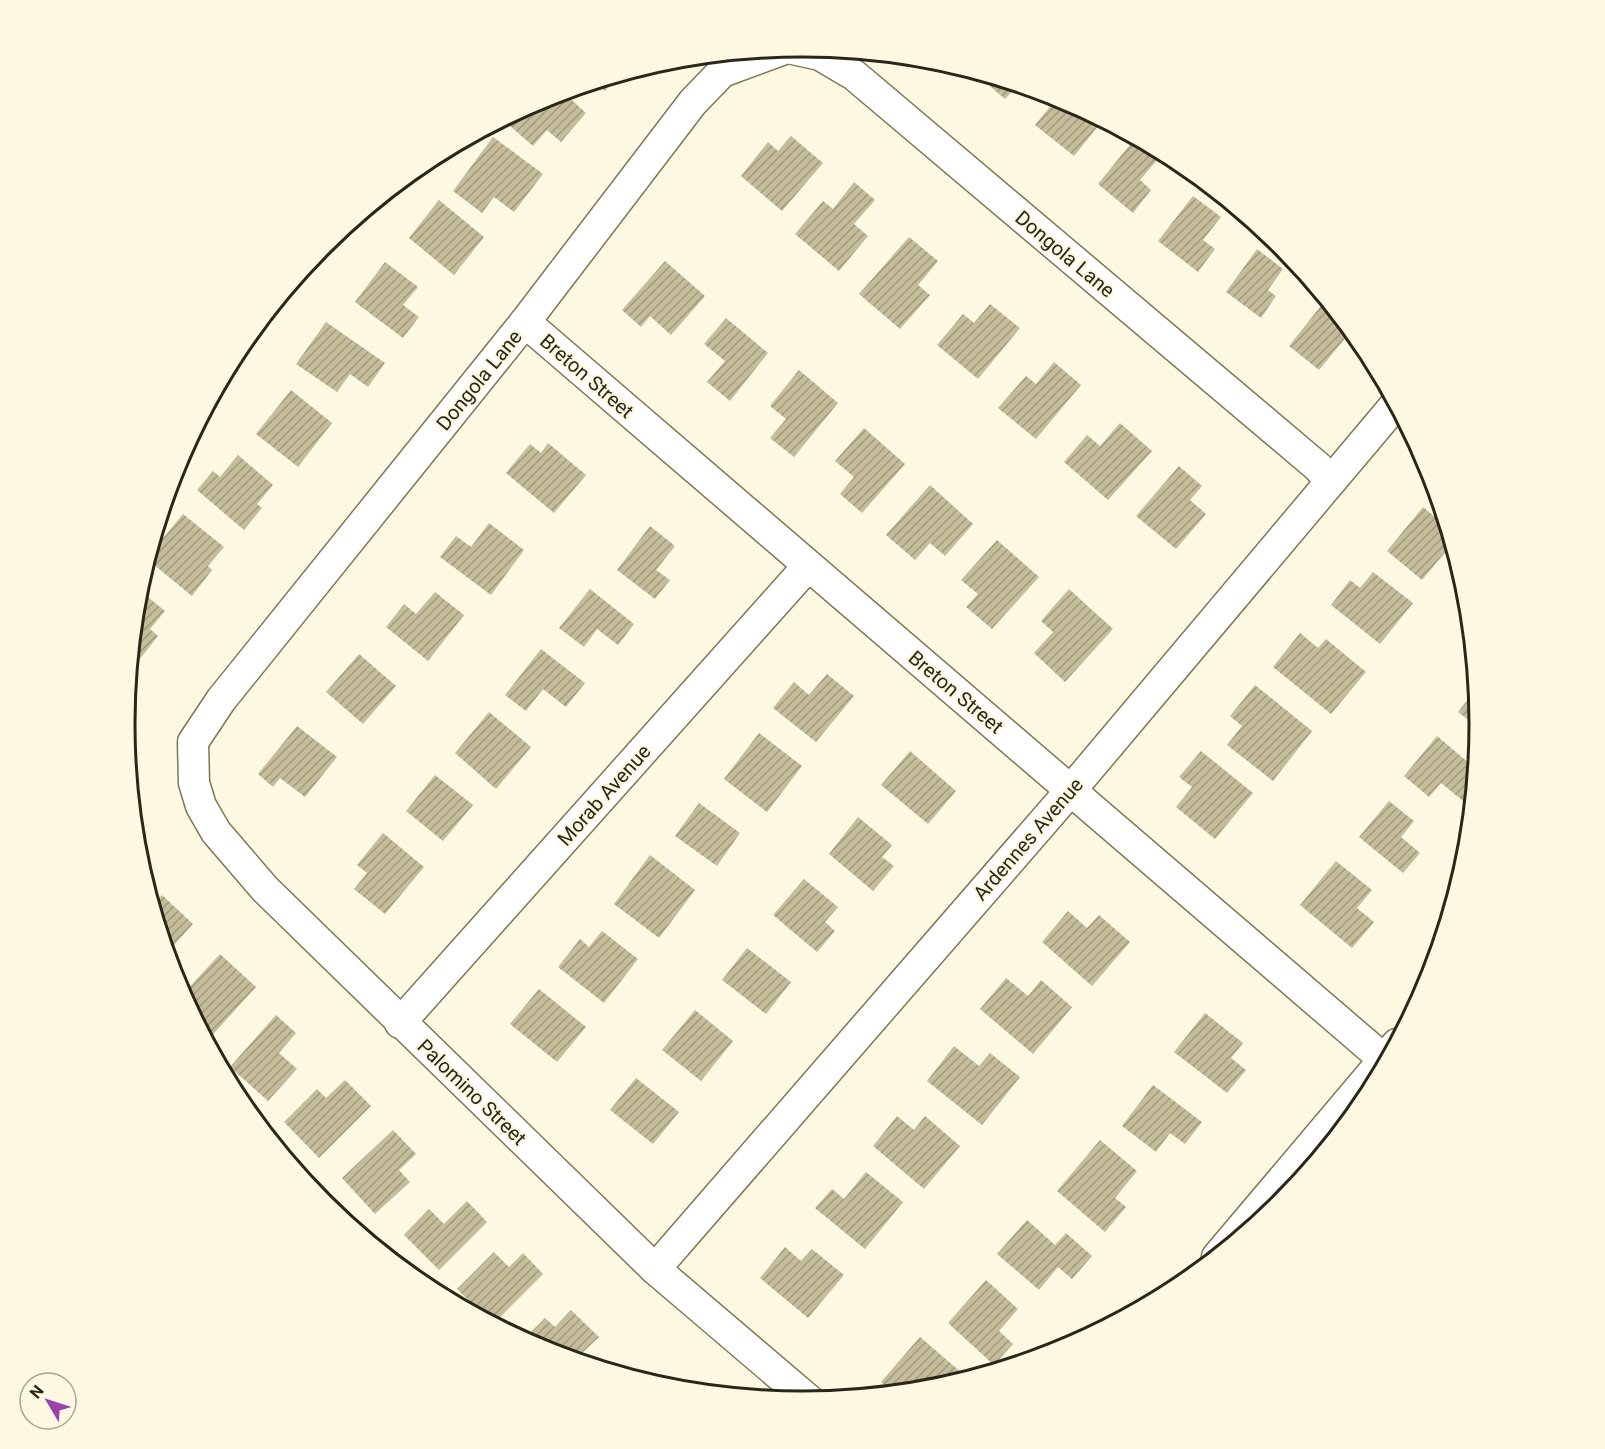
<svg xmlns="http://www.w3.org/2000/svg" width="1605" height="1449" viewBox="0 0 1605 1449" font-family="Roboto,sans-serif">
<defs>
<pattern id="building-hatch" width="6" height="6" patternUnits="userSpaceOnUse" patternTransform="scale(1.5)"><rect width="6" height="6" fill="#c5bc99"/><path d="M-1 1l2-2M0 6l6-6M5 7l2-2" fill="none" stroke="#a0997c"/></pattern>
</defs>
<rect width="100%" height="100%" fill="#fdf8e2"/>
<g fill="url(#building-hatch)">
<path d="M979,73l3,1 36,11 -13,14 -28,-24z"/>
<path d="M616,76l-11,15 -10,-9z"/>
<path d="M563,92l23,21 -25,29 -14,-12 -14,16 -30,-26 40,-22z"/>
<path d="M1058,97l45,23 -29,36 -39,-31z"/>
<path d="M791,136l32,27 -41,48 -41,-35 27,-34 10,9z"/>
<path d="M493,137l50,37 -29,38 -20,-15 -12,16 -29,-22z"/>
<path d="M1133,141l24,19 -17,20 11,10 -18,23 -35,-29z"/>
<path d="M854,182l21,18 -21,24 14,12 -29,35 -44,-37 28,-33 10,8z"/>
<path d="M1193,196l28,21 -18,23 12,9 -17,23 -40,-31z"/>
<path d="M439,200l45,37 -30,38 -45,-37z"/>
<path d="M909,237l29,24 -20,24 12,10 -30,34 -41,-35z"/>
<path d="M1257,249l26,20 -15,21 8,6 -15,22 -35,-26z"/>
<path d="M665,261l40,35 -34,39 -21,-19 -9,11 -19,-17z"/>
<path d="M385,262l33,25 -15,18 16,12 -16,21 -48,-36z"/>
<path d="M1324,302l13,10 15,18 -33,40 -30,-24z"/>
<path d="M990,304l30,24 -42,51 -41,-34 26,-31 11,9z"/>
<path d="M726,318l42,35 -38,48 -23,-19 18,-21 -21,-17z"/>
<path d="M326,322l59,41 -17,24 -18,-13 -13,18 -41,-28z"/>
<path d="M1054,362l27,23 -45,54 -38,-31 28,-32 10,8z"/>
<path d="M799,370l39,33 -44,54 -24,-19 16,-19 -16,-13z"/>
<path d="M291,390l41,33 -34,44 -42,-33z"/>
<path d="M1120,423l32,28 -44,49 -44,-38 23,-27 13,11z"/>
<path d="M864,428l41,36 -43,49 -22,-19 14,-17 -19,-16z"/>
<path d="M548,443l38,32 -32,38 -48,-40 24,-29 11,9z"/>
<path d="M238,455l35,30 -16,19 5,4 -18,22 -47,-40 16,-19 7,6z"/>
<path d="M1179,466l23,20 -12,14 16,14 -30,35 -40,-33z"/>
<path d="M930,485l43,39 -28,32 -15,-13 -15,17 -29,-25z"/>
<path d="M1423,507l25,21 5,15 -31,37 -35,-29z"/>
<path d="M183,514l41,33 -16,19 4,4 -20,26 -45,-37 7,-20 5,4z"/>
<path d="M489,523l35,27 -33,45 -51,-38 16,-21 15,11z"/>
<path d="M650,526l25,20 -19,24 14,10 -15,19 -38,-29z"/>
<path d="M997,540l42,37 -47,52 -26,-22 12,-13 -17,-14z"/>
<path d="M1373,572l40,31 -33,41 -49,-39 19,-25 10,8z"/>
<path d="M138,589l27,22 -15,18 8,7 -19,24 -8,-6z"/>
<path d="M590,589l44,35 -16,21 -21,-16 -13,18 -25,-19z"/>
<path d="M1069,589l44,40 -48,53 -31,-29 19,-21 -12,-11z"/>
<path d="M435,592l29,23 -36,46 -42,-34 18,-23 12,10z"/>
<path d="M1300,633l18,15 8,-9 40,33 -35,42 -58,-47z"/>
<path d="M541,649l44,34 -19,24 -23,-18 -17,22 -21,-16z"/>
<path d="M359,654l37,32 -33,38 -37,-32z"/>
<path d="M827,674l27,22 -38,46 -43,-34 21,-26 15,13z"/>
<path d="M1255,685l57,46 -39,50 -46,-36 15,-19 -12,-10z"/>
<path d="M1477,688l3,37v4l-22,-17z"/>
<path d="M489,712l42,35 -35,42 -41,-36z"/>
<path d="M297,726l40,31 -32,40 -25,-19 -7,9 -15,-13z"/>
<path d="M759,733l43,33 -35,46 -43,-33z"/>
<path d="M1437,736l39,33 -3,30 -5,6 -27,-22 -12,14 -25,-21z"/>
<path d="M910,751l46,40 -28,33 -47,-39z"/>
<path d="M1201,751l52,42 -38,46 -39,-32 16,-20 -13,-10z"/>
<path d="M435,775l38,30 -30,36 -37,-30z"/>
<path d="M1389,801l25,20 -13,16 19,16 -17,20 -44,-36z"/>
<path d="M699,803l41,30 -23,33 -42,-30z"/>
<path d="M858,817l34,28 -10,12 12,9 -21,25 -44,-37z"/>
<path d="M383,833l41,34 -39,47 -31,-25 13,-16 -10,-8z"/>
<path d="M650,855l45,35 -36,48 -45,-34z"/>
<path d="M1336,861l36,29 -15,18 17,14 -22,26 -52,-43z"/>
<path d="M804,879l34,28 -13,15 10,9 -18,21 -44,-37z"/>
<path d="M162,895l31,29 -26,29 -14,-47z"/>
<path d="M1068,911l19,17 12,-13 31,27 -38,44 -50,-44z"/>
<path d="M602,931l36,28 -34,44 -46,-36 22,-28 9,8z"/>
<path d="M747,948l44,34 -25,32 -44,-34z"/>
<path d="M220,954l36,33 -49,54 -25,-46z"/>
<path d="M1006,978l22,18 13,-16 31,27 -39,47 -53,-45z"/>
<path d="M539,989l47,38 -29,35 -47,-38z"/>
<path d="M695,1010l38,31 -32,40 -39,-31z"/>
<path d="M1205,1013l38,30 -12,15 15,12 -19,23 -53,-41z"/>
<path d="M276,1015l20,18 -17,20 18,16 -29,32 -38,-34z"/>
<path d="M954,1046l25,20 11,-13 30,24 -38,48 -55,-44z"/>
<path d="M636,1078l43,34 -26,32 -43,-34z"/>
<path d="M345,1080l26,26 -52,52 -35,-36 33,-33 9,9z"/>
<path d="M1153,1085l49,37 -17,22 -15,-11 -14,19 -34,-26z"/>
<path d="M897,1116l17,14 11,-14 35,30 -36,43 -51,-43z"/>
<path d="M393,1130l23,24 -17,16 11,12 -35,32 -33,-36z"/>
<path d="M1100,1140l37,31 -22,27 11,9 -21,25 -48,-41z"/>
<path d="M866,1172l37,30 -38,47 -50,-41 17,-19 12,10z"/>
<path d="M467,1201l20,21 -48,48 -35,-35 25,-26 15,15z"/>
<path d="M1027,1220l28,25 11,-12 26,23 -20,23 -14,-12 -19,23 -42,-36z"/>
<path d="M785,1247l16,14 11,-12 32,26 -36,43 -48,-40z"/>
<path d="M494,1252l15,15 14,-14 20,21 -50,50 -36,-35z"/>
<path d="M986,1280l32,29 -19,22 14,13 -19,21 -46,-42z"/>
<path d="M571,1310l28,27 -19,18 -6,-6 -9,9 -22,-7 -20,-11 22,-22 10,9z"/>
<path d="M920,1337l49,42 -35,11 -40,3 -13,-11z"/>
<path d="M637,1373l9,9 -14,-4z"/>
</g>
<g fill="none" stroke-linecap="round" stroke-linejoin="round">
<g stroke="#7f7655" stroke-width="33">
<g id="street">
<path d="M787,48l-65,24 -29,30 -168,220 -304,378 -28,42 1,41 7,23 15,26 49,57 390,380 156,133"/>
<path d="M788,48l32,7 34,20 464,392 12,14"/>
<path d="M525,322l862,740"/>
<path d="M400,1023l408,-457"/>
<path d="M1217,1257l180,-213"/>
<path d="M655,1269l416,-479 325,-386"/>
</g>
</g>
<use href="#street" stroke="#fff" stroke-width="30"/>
</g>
<g text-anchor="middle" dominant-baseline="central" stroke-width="5" stroke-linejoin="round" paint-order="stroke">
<g font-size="20" fill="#2a2719" stroke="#fdf8e2">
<text transform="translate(1065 254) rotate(40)">Dongola Lane</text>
<text transform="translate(587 376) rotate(41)">Breton Street</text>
<text transform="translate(479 380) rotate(-51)">Dongola Lane</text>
<text transform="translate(956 692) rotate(40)">Breton Street</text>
<text transform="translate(604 795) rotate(-48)">Morab Avenue</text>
<text transform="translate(1028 839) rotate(-49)">Ardennes Avenue</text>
<text transform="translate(472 1092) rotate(44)">Palomino Street</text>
</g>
</g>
<path d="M0 0H1605V1449H0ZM135 724a667 667 0 1 1 1334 0a667 667 0 1 1-1334 0Z" fill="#fdf8e2" fill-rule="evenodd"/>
<path fill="none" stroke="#2a2719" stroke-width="3" d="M135 724a667 667 0 1 1 1334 0a667 667 0 1 1-1334 0Z"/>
<g transform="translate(48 1401) rotate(309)"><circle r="28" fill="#fdf8e2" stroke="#a9a492" stroke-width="1.5"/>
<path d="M0-4.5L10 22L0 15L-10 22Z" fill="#9c41ab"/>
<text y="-9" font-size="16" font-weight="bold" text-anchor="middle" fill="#2a2719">N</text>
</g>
</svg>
